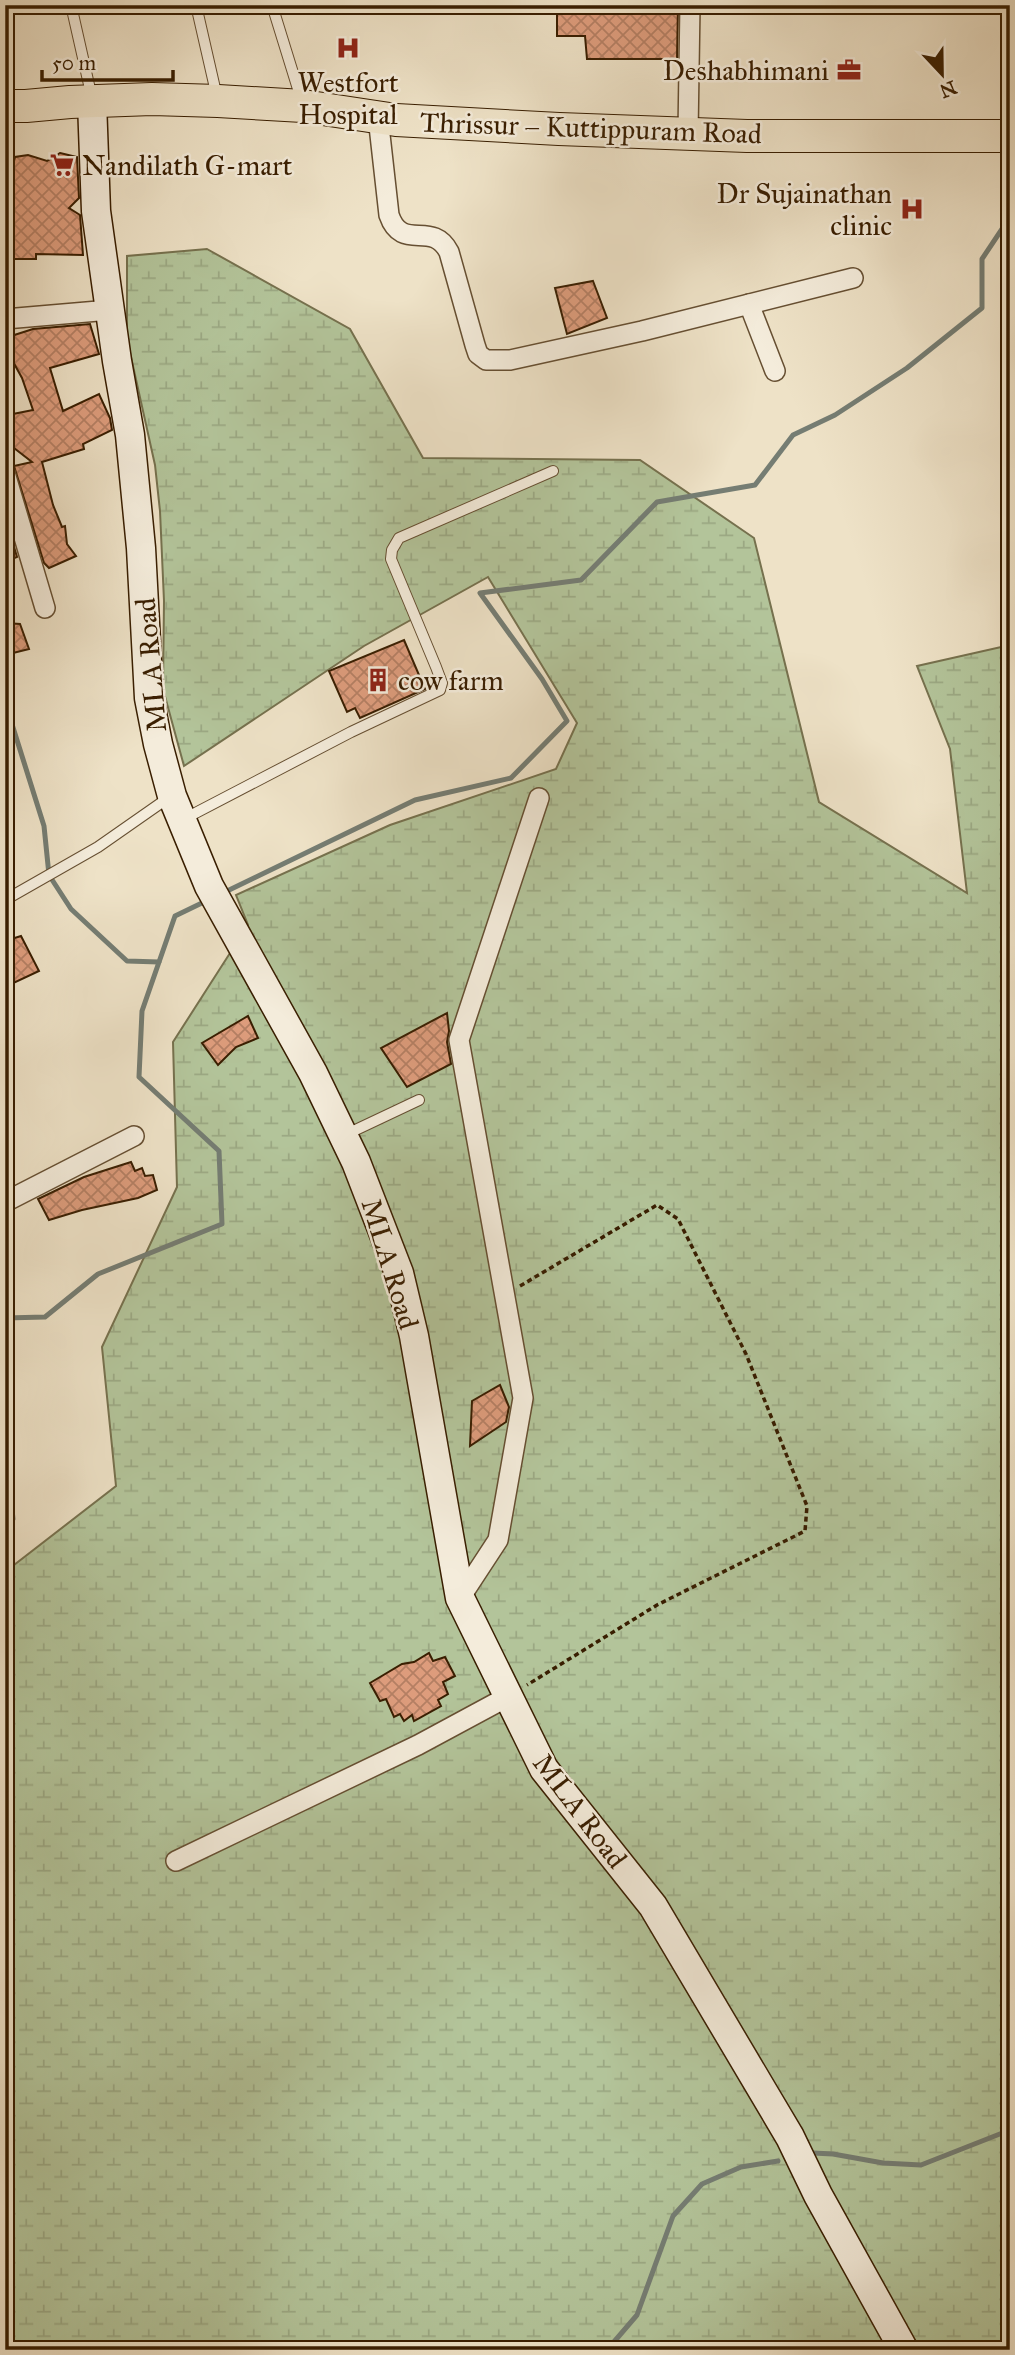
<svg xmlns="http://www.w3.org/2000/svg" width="1015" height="2355" viewBox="0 0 1015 2355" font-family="'IM FELL Great Primer',serif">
<defs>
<pattern id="wetland-marsh" width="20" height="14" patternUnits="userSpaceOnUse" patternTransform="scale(1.75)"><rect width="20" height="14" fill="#b3c49a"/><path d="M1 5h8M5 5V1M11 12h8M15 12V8" fill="none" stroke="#9ba883"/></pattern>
<pattern id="building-cross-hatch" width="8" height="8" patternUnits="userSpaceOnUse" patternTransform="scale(1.75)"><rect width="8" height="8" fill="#dd9c7c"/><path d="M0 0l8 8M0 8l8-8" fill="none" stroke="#b47f63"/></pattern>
</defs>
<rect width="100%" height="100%" fill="#eee2c7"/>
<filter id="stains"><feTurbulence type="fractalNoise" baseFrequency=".00286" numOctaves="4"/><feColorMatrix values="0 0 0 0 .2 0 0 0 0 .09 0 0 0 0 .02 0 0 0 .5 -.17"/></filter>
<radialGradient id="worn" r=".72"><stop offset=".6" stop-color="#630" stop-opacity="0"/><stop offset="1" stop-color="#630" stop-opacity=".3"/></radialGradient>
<path fill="url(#wetland-marsh)" stroke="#76714e" stroke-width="2" d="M207,249l143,80 73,129 217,2 114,78 65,264 148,91 -17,-144 -33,-83 93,-21v1705h-1005v-778l111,-86 -14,-139 75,-160 -4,-145 75,-117 -12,-30 154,-70 166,-56 21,-46 -89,-146 -124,69 -180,120 -21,-77 1,-88 -4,-90 -5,-46 -28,-126v-83z"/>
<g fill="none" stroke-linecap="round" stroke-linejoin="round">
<g stroke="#757d73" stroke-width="5">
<path d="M5,702l39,124 5,49 22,34 56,52 32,1"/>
<path d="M225,892l190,-92 96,-22 56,-57 -25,-42 -62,-86 101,-13 76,-78 98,-17 38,-50 42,-20 72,-47 75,-60v-49l28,-42"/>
<path d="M5,1318l40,-1 53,-43 124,-50 -3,-73 -80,-74 3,-66 33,-95 31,-15"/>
<path d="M5,1441l8,78 -8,11"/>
<path d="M813,2153l20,1 50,9 38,2 89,-35"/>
<path d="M607,2350l30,-35 36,-99 29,-32 39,-17 37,-6"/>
</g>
</g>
<g fill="url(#building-cross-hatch)" stroke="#391e01" stroke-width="2">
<path d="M557,5h121l-1,54h-90l-2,-23h-28z"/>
<path d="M60,153l17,4 2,41 -10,10 11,7 3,40 -47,-1v5h-31l2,-90 6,-4 2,-8 13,-2 19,6z"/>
<path d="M593,281l14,37 -40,16 -12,-46z"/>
<path d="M90,324l9,30 -49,14 13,43 36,-17 11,24 2,12 -29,14 1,5 -42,13 11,43 9,22 3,-1 2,18 9,12 -27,12 -5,-5 -30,-97 18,-4 -27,-21v-20l3,-4 5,-3 20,-4 -11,-32 -11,-20 -6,-20 28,-9z"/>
<path d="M5,517l12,40 -12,5z"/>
<path d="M5,623l15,1 9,25 -24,6z"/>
<path d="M404,640l21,49 -65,29 -5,-10 -8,4 -18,-41z"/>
<path d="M21,936l18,35 -34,16v-46z"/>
<path d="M447,1013l2,18 -2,11 4,22 -44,23 -26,-39z"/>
<path d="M248,1016l10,22 -22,9 -18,18 -16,-22z"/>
<path d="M131,1162l4,9 7,-3 3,8 8,-1 4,15 -19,8 -56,12 -33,10 -11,-21 46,-22z"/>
<path d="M500,1385l9,22 -3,15 -36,24 2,-45z"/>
<path d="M429,1653l4,8 12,-4 10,19 -12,6 5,12 -10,6 3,6 -27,15 -2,-6 -8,6 -4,-7 -6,3 -8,-18 -6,2 -10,-18 32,-19 12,-2z"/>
</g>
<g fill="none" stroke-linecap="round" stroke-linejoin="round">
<g stroke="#664f32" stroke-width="12">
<g id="lane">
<path d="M71,5l21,93"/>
<path d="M196,5l21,92"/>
<path d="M272,5l30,97"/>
<path d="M182,820l169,-88 89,-42 2,-7 -6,-16 -45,-108 1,-9 7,-12 154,-67"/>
<path d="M5,900l93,-53 73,-51"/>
<path d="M347,1134l72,-34"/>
</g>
</g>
<g stroke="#664f32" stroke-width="22">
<g id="street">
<path d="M378,117l11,98c13,38 43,4 60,37l26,93 3,9 8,6h24l132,-29 211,-53"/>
<path d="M688,133l2,-128"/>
<path d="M749,304l26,67"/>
<path d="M5,319l105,-9"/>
<path d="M5,473l40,135"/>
<path d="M5,1202l129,-66"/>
<path d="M460,1598l38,-58 25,-142 -64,-358 80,-242"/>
<path d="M176,1861l242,-116 89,-48"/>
</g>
</g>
<g stroke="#391e01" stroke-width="31">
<path id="secondary" d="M92,102l4,109 21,150 13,74 11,113 8,150 9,46 14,52 37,90 104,187 43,89 43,111 15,63 46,262 84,171 109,137 137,231 28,58 86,155"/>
</g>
<g stroke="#391e01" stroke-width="34">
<path id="primary" d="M5,106h21l44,-4 82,-3 66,2 85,5 93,14 163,9 188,7h263"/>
</g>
<path stroke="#391e01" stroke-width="3.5" stroke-dasharray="5 3.5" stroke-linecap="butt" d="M520,1286l137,-81 21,14 68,135 61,152 -2,25 -148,74 -130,80"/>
<use href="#lane" stroke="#f4ecdb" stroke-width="10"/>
<use href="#street" stroke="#f4ecdb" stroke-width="19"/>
<use href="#secondary" stroke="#f4ecdb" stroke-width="28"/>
<use href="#primary" stroke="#eee2c7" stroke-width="32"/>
</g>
<defs>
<g id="hospital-bare" transform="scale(1.89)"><path d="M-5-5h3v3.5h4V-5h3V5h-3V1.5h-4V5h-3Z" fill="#8f2418" stroke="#f4ecdb" stroke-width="2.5" paint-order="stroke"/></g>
<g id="office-bare" transform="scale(1.89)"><path d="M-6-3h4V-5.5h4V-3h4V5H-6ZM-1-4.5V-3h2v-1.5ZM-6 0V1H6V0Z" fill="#8f2418" stroke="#f4ecdb" stroke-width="2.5" paint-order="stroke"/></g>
<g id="supermarket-bare" transform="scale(1.89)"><path d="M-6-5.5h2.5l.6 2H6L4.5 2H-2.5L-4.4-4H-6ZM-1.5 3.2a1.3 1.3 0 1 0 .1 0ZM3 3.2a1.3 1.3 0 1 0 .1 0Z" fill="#8f2418" stroke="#f4ecdb" stroke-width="2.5" paint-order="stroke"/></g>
<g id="building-bare" transform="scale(1.89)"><path d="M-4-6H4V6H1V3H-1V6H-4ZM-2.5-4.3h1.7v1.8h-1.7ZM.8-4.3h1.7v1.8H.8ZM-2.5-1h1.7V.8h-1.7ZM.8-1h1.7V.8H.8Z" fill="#8f2418" stroke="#f4ecdb" stroke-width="2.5" paint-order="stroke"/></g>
</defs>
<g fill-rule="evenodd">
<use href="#hospital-bare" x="348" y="48"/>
<use href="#office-bare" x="849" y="70"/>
<use href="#supermarket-bare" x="62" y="165"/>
<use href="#hospital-bare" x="912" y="209"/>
<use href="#building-bare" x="378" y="680"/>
</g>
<g text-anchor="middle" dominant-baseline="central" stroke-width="5" stroke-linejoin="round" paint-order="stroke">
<g font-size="28" fill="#391e01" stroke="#f4ecdb" text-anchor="end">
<text x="829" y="70">Deshabhimani</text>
<text x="348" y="82" text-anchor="middle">Westfort<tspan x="348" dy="32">Hospital</tspan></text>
<text x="82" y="165" text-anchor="start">Nandilath G-mart</text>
<text x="892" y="193">Dr Sujainathan<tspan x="892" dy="32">clinic</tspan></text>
<text x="398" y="680" text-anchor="start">cow farm</text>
</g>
<g font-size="28" fill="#391e01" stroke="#f4ecdb">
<text transform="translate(591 128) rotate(2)">Thrissur – Kuttippuram Road</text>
<text transform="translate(151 665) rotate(-95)">MLA Road</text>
<text transform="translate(390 1264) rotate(73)">MLA Road</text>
<text transform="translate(580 1811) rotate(53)">MLA Road</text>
</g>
</g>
<rect width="1015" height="2355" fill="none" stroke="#eee2c7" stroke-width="28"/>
<rect x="7" y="7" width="1001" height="2341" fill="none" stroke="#391e01" stroke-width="3.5"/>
<rect x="14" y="14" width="987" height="2327" fill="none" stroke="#391e01" stroke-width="2"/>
<g transform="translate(942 74) rotate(158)" stroke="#f4ecdb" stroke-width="5" paint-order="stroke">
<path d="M0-5L12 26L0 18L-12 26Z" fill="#391e01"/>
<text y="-10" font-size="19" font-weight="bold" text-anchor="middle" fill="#391e01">N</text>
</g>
<path d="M42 70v10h131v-10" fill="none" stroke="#391e01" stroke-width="3.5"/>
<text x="52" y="70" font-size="21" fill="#391e01" stroke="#f4ecdb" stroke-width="5" paint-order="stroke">50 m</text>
<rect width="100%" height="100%" filter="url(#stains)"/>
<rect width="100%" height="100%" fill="url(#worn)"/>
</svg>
